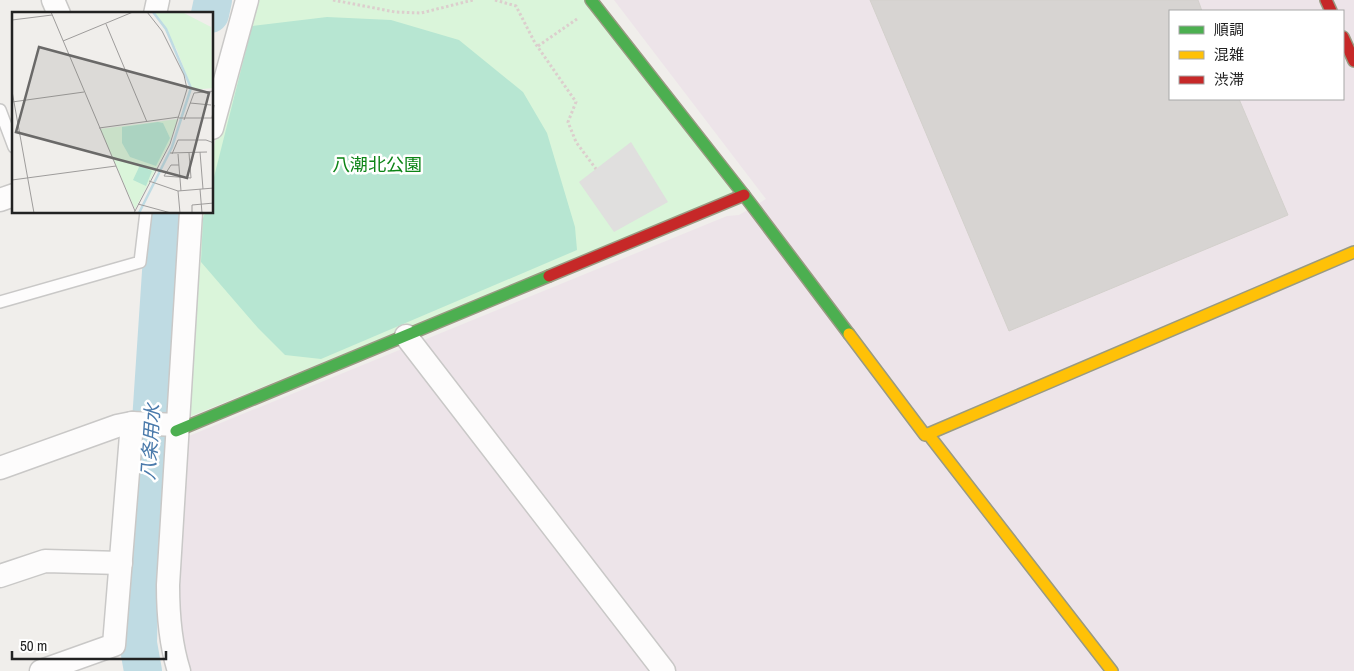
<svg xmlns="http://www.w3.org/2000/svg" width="1354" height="671" viewBox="0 0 1354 671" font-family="'Archivo Narrow','Noto Sans JP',sans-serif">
<rect width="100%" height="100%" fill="#f0eeeb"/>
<path fill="#ede4e9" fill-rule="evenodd" d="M614,0h740v671h-1165l-8,-30 -5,-39 8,-164 543,-222 12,-1 27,-16zM1170,11h173v88h-173z"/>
<path fill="#daf5da" d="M246,0h338l154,193 -554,226 15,-206 13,-1 1,-61z"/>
<path fill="#b7e6d2" d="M327,17l64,3 68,20 64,52 24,41 28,94 2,23 -256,109 -36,-4 -27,-27 -57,-66 2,-44 2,-5 7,-1 1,-31 39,-155z"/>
<path fill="#e0dfde" d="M631,142l37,60 -54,30 -35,-50z"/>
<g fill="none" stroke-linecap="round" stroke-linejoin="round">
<g stroke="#bfdbe3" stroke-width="38">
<path d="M210,14l3,-14"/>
<path d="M143,671l-5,-28 1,-42 26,-389"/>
</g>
</g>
<path fill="#d7d4d2" stroke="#d3d0cc" d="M870,0h328l4,11h-32v88h69l49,116 -279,116z"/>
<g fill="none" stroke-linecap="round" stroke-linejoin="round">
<g stroke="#c9c8c7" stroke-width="14">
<g id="lane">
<path d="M0,110l14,37"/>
<path d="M0,302l140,-40 6,-50"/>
</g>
</g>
<g stroke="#c9c8c7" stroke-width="25">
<g id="street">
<path d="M53,0l6,14"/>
<path d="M155,14l3,-14"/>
<path d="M212,128l35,-128"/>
<path d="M0,200l14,-5"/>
<path d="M406,336l258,335"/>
<path d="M0,468l117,-42 15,-3 45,2"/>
<path d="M0,576l45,-15 76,2"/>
<path d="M41,671l73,-26 18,-222"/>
<path d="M179,671c-9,-28 -11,-56 -11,-86l23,-373"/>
</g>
</g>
<g stroke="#999a82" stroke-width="14">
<g id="fast">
<path d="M591,0l153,195 105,139"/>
<path d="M176,431l373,-155"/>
</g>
</g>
<g stroke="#999a82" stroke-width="14">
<g id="slow">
<path d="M849,334l76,101 3,-1 184,237"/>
<path d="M928,434l426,-182"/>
</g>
</g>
<g stroke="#999a82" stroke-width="14">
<g id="jam">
<path d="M1326,0l5,11"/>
<path d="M1343,37l11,24"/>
<path d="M549,276l195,-81"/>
</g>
</g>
<g stroke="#dccecd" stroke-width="3" stroke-dasharray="2.5 2.5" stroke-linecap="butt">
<path d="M333,0l62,12 26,1 52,-13"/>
<path d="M495,0l21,6 19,37 41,59 -8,20 8,20 20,27"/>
<path d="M538,46l39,-27"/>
</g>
<use href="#lane" stroke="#fdfcfc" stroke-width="11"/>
<use href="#street" stroke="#fdfcfc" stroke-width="22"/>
<use href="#fast" stroke="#4caf50" stroke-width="11"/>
<use href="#slow" stroke="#ffc107" stroke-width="11"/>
<use href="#jam" stroke="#c62828" stroke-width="11"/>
</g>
<g text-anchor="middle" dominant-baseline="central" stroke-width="5" stroke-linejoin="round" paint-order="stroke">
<g font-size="18" fill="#0c8416" stroke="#fff">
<text x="377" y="164">八潮北公園</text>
</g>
<g font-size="19" font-style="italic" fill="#4a7aab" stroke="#fff">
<text transform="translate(150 442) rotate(-86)">八条用水</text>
</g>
</g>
<g transform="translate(12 12)">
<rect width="201" height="201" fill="#f0eeeb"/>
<path d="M142,0h28l29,15 2,61 -21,2 -15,-40zM166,107l-9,25 -34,65 -35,-80z" fill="#daf5da"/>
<path d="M146,110l5,1 7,15 -14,28 -26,-9 -8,-14v-16zM128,153l12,6 -6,15 -13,-6z" fill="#b7e6d2"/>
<path fill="none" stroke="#bfdbe3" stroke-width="2.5" d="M127,201l33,-66 19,-59 -25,-59 -13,-17"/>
<path fill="none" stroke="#9e9c9b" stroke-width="1" d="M39,0l84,199M0,8l40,-5M94,12l41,98M51,29l70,-29M0,79l22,122M0,90l72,-10M178,91l21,2M167,106h33l2,-13M172,108l10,-27 20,-2M87,116l80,-11M188,140l3,37M158,141l37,-1M160,142l6,-14h28l8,3M166,142l3,37M167,153h-8l-7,11 27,2 -2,-25M0,168l104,-14M137,169l29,10 36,-3M188,177l2,24M166,179l2,22M126,192l33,9M122,201l36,-69 17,-55 -3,-14 -22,-44 -15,-19M180,201v-8l22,-2"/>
<path fill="#6a6968" fill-opacity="0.15" stroke="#6a6968" stroke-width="2.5" d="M27,35l170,46 -22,85 -171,-46z"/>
<rect width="201" height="201" fill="none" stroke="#222" stroke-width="2.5"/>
</g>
<rect x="1169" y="10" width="175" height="90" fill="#ffffff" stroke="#a7a7a7"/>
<rect x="1179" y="26" width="25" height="8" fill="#4caf50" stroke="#a7a7a7"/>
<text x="1214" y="35" font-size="15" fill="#222222">順調</text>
<rect x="1179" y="51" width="25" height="8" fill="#ffc107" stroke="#a7a7a7"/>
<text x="1214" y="60" font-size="15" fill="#222222">混雑</text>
<rect x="1179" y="76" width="25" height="8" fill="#c62828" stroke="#a7a7a7"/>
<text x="1214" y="85" font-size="15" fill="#222222">渋滞</text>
<path d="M12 651v8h154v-8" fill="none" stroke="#222222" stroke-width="2.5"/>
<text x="20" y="651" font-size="15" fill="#222222" stroke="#ffffff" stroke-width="4" paint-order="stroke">50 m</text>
</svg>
